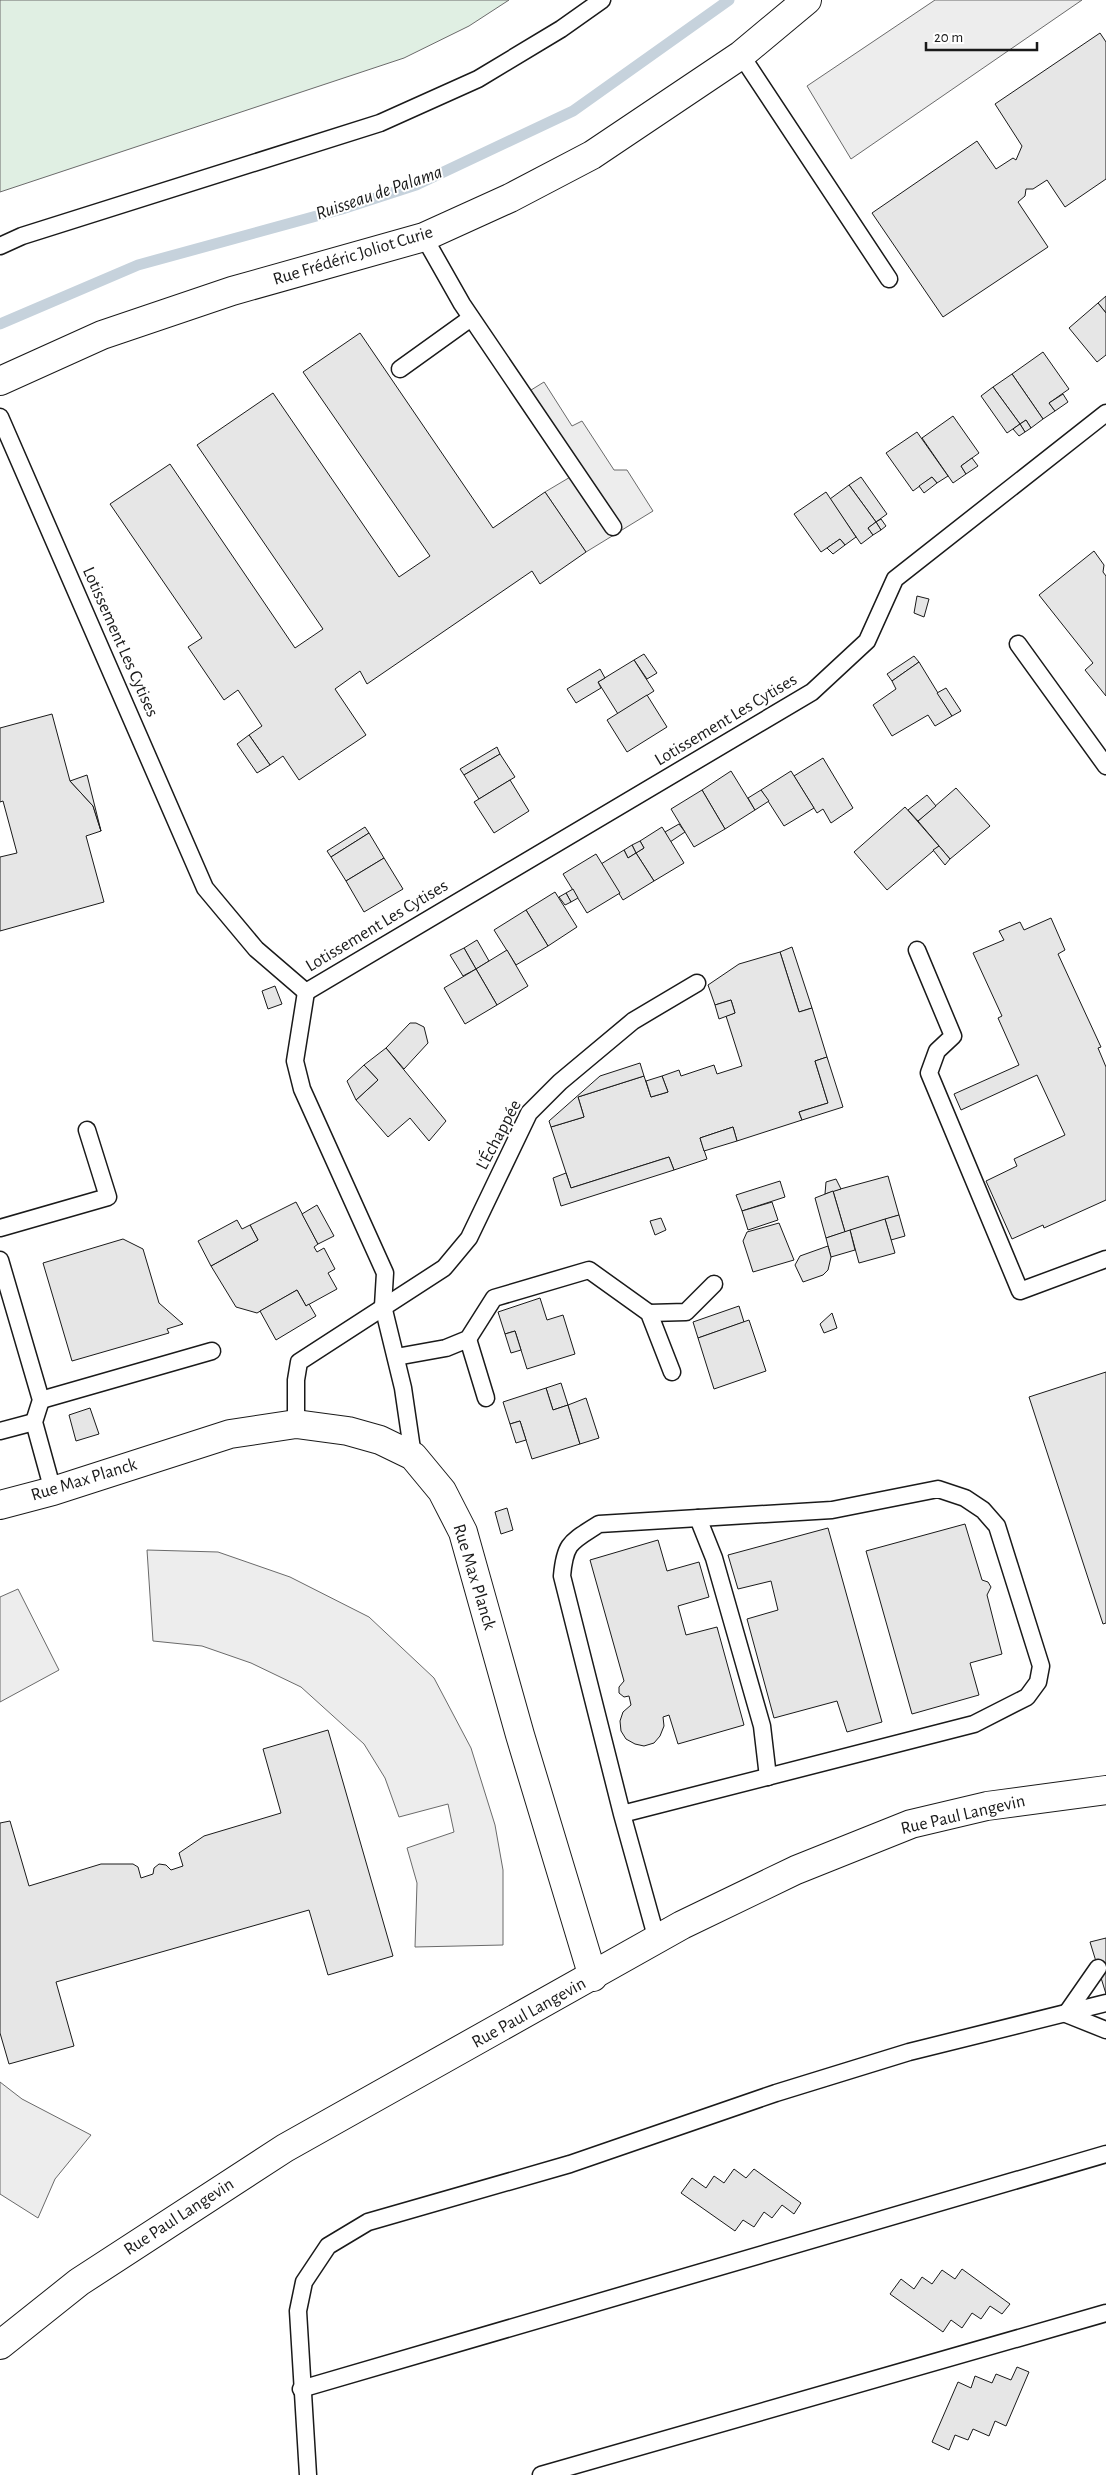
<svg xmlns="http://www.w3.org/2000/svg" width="1106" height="2475" viewBox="0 0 1106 2475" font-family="'Alegreya Sans',sans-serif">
<rect width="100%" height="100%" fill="#fff"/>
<path fill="#e0efe3" stroke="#6a6a6a" d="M0,0h509l-40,26 -65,32 -404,134z"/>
<g fill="#ededed" stroke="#6a6a6a">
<path d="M935,0h147l-231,159 -44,-73z"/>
<path d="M544,382l28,44 10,-5 32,49h13l26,41 -67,41 -41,-60 32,-19 -54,-78z"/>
<path d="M147,1550l71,2 72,25 79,40 65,61 37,70 24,77 8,45v75l-88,2 2,-64 -10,-35 47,-16 -6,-28 -49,13 -14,-39 -21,-34 -63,-57 -50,-24 -49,-17 -49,-5z"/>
<path d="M18,1589l41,81 -59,32v-105z"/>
<path d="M0,2082l22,17 69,36 -36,44 -17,39 -38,-24z"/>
</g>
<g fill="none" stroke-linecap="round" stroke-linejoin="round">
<path stroke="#c6d2dc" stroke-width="11" d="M0,324l138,-59 204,-56 74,-24 157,-74 156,-111"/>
</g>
<g fill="#e6e6e6" stroke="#1a1a1a">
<path d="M1100,33l6,9v137l-41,28 -18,-27 -14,9h-7l-1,7 -7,6 30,45 -105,70 -71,-104 105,-72 19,28 17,-11 3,2 6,-14 -27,-42z"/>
<path d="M1106,296v17l-8,-10z"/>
<path d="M1098,303l8,10v42l-9,7 -28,-34z"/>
<path d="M360,333l133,195 52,-36 41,60 -46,32 -8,-13 -165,113 -7,-13 -25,18 31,46 -67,45 -16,-24 -13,9 -21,-30 13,-9 -24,-36 -14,10 -36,-53 14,-9 -92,-134 60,-40 125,184 28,-19 -126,-184 76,-52 126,184 31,-21 -127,-184z"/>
<path d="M1043,352l26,37 -20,14 6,8 -12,8 -31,-45z"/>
<path d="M1012,374l31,45 -12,9 -5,-8 -6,4 -27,-37z"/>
<path d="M993,387l27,37 -13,9 -26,-37z"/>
<path d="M1063,394l5,8 -13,9 -6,-8z"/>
<path d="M953,416l26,37 -18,13 5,8 -13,9 -31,-45z"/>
<path d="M1026,420l5,8 -6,4 -5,-8z"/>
<path d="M1020,424l5,8 -6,4 -6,-7z"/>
<path d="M917,432l31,44 -11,7 -5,-6 -19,14 -27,-38z"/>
<path d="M972,458l6,8 -12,8 -5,-8z"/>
<path d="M861,477l26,37 -11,8 -27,-37z"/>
<path d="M932,477l5,6 -13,10 -5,-7z"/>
<path d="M849,485l27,37 -8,6 5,7 -12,9 -31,-45z"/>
<path d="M826,492l30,45 -11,8 -5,-6 -19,13 -27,-38z"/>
<path d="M881,519l5,7 -5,4 -5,-8z"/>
<path d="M876,522l5,8 -8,5 -5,-7z"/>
<path d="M840,539l5,6 -12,9 -6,-6z"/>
<path d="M1094,551l10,14 -1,7 3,4v120l-21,-26 8,-7 -54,-68z"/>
<path d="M917,596l12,3 -5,18 -10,-4z"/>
<path d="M644,654l13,19 -10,6 -13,-19z"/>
<path d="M914,656l5,6 -27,19 -5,-7z"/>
<path d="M634,660l20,31 -36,23 -20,-32z"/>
<path d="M919,662l33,54 -17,10 -7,-11 -36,21 -19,-31 23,-16 -4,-8z"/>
<path d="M600,669l5,9 -7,4 3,6 -25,15 -9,-14z"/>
<path d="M946,688l15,23 -9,5 -15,-23z"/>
<path d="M647,695l20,32 -40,25 -20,-32z"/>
<path d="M52,714l18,67 23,25 8,25 -15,5 18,66 -104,29v-74l17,-4 -14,-52 -3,1v-74z"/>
<path d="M249,735l21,30 -13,8 -20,-29z"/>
<path d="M497,747l3,7 -36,21 -4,-6z"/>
<path d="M500,754l15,23 -36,22 -15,-24z"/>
<path d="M823,758l30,50 -22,15 -8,-14 -6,4 -23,-37z"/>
<path d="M731,771l24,39 -30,19 -23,-39z"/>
<path d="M791,771l23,37 -30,18 -23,-36z"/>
<path d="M87,775l14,56 -8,-25 -23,-25z"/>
<path d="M510,780l19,31 -35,22 -20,-31z"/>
<path d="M956,788l34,38 -40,33 -32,-38z"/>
<path d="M702,790l23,39 -31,18 -23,-38z"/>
<path d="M761,790l8,11 -14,9 -7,-12z"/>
<path d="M927,795l9,11 -18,15 -10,-11z"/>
<path d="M905,807l34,39 -52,44 -33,-38z"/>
<path d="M679,824l6,8 -15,10 -5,-10z"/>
<path d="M365,827l4,6 -38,24 -4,-6z"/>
<path d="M662,827l22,36 -30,18 -18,-28 8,-5 -4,-7z"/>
<path d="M369,833l15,25 -38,23 -15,-24z"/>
<path d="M640,841l4,7 -8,5 -4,-8z"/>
<path d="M632,845l4,8 -8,5 -4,-8z"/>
<path d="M939,846l11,13 -5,6 -12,-15z"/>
<path d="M624,850l4,8 8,-5 18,28 -31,19 -22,-36z"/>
<path d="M596,854l24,39 -33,20 -24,-39z"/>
<path d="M384,858l19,31 -39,23 -18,-31z"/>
<path d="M573,889l5,9 -7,4 -5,-9z"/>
<path d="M555,892l22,35 -29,19 -22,-36z"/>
<path d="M566,893l5,9 -6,3 -6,-8z"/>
<path d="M526,910l22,36 -32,19 -22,-35z"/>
<path d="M1051,918l14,32 -7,4 43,93 -3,1 8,19v133l-62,28 -1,-3 -31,14 -26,-58 31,-15 -3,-7 51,-24 -28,-60 -76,35 -7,-16 65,-29 -21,-47 4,-2 -29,-63 31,-13 -5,-9 21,-9 4,8z"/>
<path d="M477,940l12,21 -13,8 -12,-21z"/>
<path d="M792,947l20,61 -13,4 -19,-60z"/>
<path d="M464,948l12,21 -13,7 -13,-21z"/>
<path d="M507,950l21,36 -31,19 -21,-36z"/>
<path d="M780,952l19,60 13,-4 15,49 -12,4 13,42 -29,9 3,8 -65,21 -4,-14 -33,11 7,21 -33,11 -5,-13 -98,31 -20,-61 33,-10 -6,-20 66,-21 7,21 17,-5 -6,-16 17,-6 2,6 33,-11 3,9 25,-8 -16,-50 9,-3 -4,-13 -16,5 -7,-20 31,-21z"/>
<path d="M476,969l21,36 -32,19 -21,-36z"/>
<path d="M275,986l7,18 -14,5 -6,-18z"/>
<path d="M731,1000l4,13 -16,6 -4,-14z"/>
<path d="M410,1023h6l8,4 4,16 -24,26 -18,-21z"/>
<path d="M386,1048l60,73 -17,20 -19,-23 -22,19 -32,-37 22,-20 -14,-15z"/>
<path d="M827,1057l16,50 -41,13 -3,-8 29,-9 -13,-42z"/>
<path d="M640,1063l4,13 -66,21 6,20 -33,10 -2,-6 51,-45z"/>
<path d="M364,1065l14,15 -22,20 -9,-19z"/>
<path d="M662,1076l6,16 -17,5 -5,-16z"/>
<path d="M733,1127l4,14 -33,10 -4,-13z"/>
<path d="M669,1157l5,13 -113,36 -8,-28 13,-5 5,15z"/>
<path d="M888,1176l11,39 -54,17 -12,-41z"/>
<path d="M836,1179l5,10 -16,5 1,-12z"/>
<path d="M780,1181l5,16 -43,14 -6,-16z"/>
<path d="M833,1191l12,41 -19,6 -11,-40z"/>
<path d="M296,1202l22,42 -4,3 3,5 7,-4 11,21 -7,4 9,16 -31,17 -9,-16 -40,23 -21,-6 -25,-41 47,-26 -8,-15z"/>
<path d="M772,1202l6,18 -30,10 -6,-19z"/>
<path d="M317,1205l17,31 -16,8 -16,-30z"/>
<path d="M899,1215l6,21 -14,4 -6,-21z"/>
<path d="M661,1218l5,12 -11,5 -5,-14z"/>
<path d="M885,1219l10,34 -36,10 -9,-33z"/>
<path d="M237,1220l5,9 8,-4 8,15 -47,26 -13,-25z"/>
<path d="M779,1223l15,37 -41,12 -10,-31 4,-9z"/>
<path d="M850,1230l5,20 -24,7 -5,-19z"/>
<path d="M123,1239l20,10 16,54 24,21 -16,5 2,4 -97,28 -29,-98z"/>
<path d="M828,1246l3,11 -3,13 -5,5 -20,7 -8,-17 5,-9z"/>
<path d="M297,1290l9,16 3,-2 7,12 -40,24 -16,-29z"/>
<path d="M540,1298l7,22 16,-5 12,39 -48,15 -12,-38 -10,3 -7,-22z"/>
<path d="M739,1306l5,16 -46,16 -5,-16z"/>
<path d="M832,1313l5,15 -13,5 -4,-9z"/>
<path d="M749,1320l17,51 -52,18 -16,-51z"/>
<path d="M515,1331l6,19 -10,3 -6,-19z"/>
<path d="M1106,1372v251l-3,1 -74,-227z"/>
<path d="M561,1383l7,22 -15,5 -7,-22z"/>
<path d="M546,1388l7,22 15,-5 12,39 -48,15 -12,-38 -10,3 -7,-22z"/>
<path d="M586,1398l13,40 -19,6 -12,-39z"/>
<path d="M90,1408l9,26 -23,7 -7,-26z"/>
<path d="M520,1421l6,19 -10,3 -6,-19z"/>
<path d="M507,1508l6,22 -12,4 -6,-22z"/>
<path d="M965,1524l17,56 6,2 3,5 -4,8 15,59 -32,9 9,32 -67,19 -46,-163z"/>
<path d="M828,1528l54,194 -35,10 -10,-31 -63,17 -27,-99 31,-9 -7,-29 -33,8 -10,-34z"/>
<path d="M658,1540l9,31 32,-9 10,35 -31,9 8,29 31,-8 27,98 -66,19 -9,-29 -6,2 1,9 -4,10 -6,7 -10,3 -9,-2 -9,-5 -5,-8 -1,-10 3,-9 8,-7 -2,-9 -5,1 -5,-4v-6l5,-6 -34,-121z"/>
<path d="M328,1730l65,226 -65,19 -19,-65 -253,72 18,64 -65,18 -9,-31v-210l10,-2 19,65 72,-22h32l5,3 3,11 12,-4 1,-6 5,-4 7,1 5,5 12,-4 -4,-13 25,-17 77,-23 -18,-64z"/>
<path d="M1106,1938v56l-16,-52z"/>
<path d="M734,2169l12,9 8,-9 47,34 -7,11 -12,-9 -10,13 -8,-6 -10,15 -11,-7 -8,11 -54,-38 11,-15 14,10 8,-12 10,7z"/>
<path d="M962,2269l48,35 -8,10 -12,-8 -9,13 -9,-6 -10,15 -11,-8 -8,12 -53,-38 11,-15 13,10 8,-12 10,7 10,-14 13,9z"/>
<path d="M1017,2367l12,5 -23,54 -11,-5 -6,15 -16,-7 -5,11 -13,-5 -6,15 -17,-8 26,-60 13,6 4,-12 17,7 4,-9 15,6z"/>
</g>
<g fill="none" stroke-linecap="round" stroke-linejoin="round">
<g stroke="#1a1a1a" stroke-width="19">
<g id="lane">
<path d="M741,55l148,224"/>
<path d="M424,237l38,67 151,223"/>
<path d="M0,246l22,-10 358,-113 98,-44 83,-50 41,-29"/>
<path d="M400,369l71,-51"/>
<path d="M0,417l205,471 51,61 50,43 506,-300 55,-51 28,-62 211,-166"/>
<path d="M1018,644l88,122"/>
<path d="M917,950l36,86 -16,15 -8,22 91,218 86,-32"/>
<path d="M306,992l-11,69 7,28 83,184 -2,33 20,82 10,68"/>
<path d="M0,1228l108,-31 -21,-67"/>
<path d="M0,1260l41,140 -7,22 19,69"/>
<path d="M649,1313l37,-1 28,-28"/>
<path d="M468,1339l18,59"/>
<path d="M396,1357l50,-9 22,-9 26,-41 95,-28 60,43 23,59"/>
<path d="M41,1400l171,-49"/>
<path d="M296,1424v-44l3,-18 145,-94 25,-30 60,-125 31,-31 73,-61 64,-38"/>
<path d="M0,1431l34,-9"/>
<path d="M698,1518l16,40 48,168 6,51"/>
<path d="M622,1814l352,-90 53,-27 11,-15 3,-16 -44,-140 -14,-16 -18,-12 -27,-9 -106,21 -233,14c-28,18 -34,18 -37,52l60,238 35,126"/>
<path d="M1098,1968l-32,46 40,16"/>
<path d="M301,2389l805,-235"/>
<path d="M308,2475l-10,-164 6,-29 24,-36 40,-24 202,-58 206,-71 133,-41 197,-49"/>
<path d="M541,2475l565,-162"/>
</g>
</g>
<g stroke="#1a1a1a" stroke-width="30">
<g id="street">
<path d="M0,381l102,-46 130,-44 192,-54 86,-39 82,-43 149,-100 66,-55"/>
<path d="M0,1505l53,-14 177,-57 66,-10 52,7 32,9 33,16 29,35 21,41 57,203 73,242"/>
<path d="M0,2345l79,-63 206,-134 397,-223 114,-55 115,-46 76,-18 119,-16"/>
</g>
</g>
<use href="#lane" stroke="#fff" stroke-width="16"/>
<use href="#street" stroke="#fff" stroke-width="28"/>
</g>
<g text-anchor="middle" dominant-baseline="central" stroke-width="4" stroke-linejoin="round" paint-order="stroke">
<g font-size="18" fill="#1a1a1a" stroke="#fff">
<text transform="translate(353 256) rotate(-17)">Rue Frédéric Joliot Curie</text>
<text transform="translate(120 642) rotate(66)">Lotissement Les Cytises</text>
<text transform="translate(726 720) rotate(-31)">Lotissement Les Cytises</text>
<text transform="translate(377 926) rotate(-31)">Lotissement Les Cytises</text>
<text transform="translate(499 1135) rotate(-62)">L'Échappée</text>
<text transform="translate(84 1480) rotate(-17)">Rue Max Planck</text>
<text transform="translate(474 1577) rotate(73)">Rue Max Planck</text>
<text transform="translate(963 1815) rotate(-13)">Rue Paul Langevin</text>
<text transform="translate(529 2013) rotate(-29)">Rue Paul Langevin</text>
<text transform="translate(179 2217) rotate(-33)">Rue Paul Langevin</text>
</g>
<g font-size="19" font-style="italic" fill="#1a1a1a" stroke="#fff">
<text transform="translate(379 193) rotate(-19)">Ruisseau de Palama</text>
</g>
</g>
<path d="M926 42v8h111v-8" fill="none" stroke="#1a1a1a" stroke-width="2.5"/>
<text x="934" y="42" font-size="15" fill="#1a1a1a" stroke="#ffffff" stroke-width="4" paint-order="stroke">20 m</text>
</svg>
